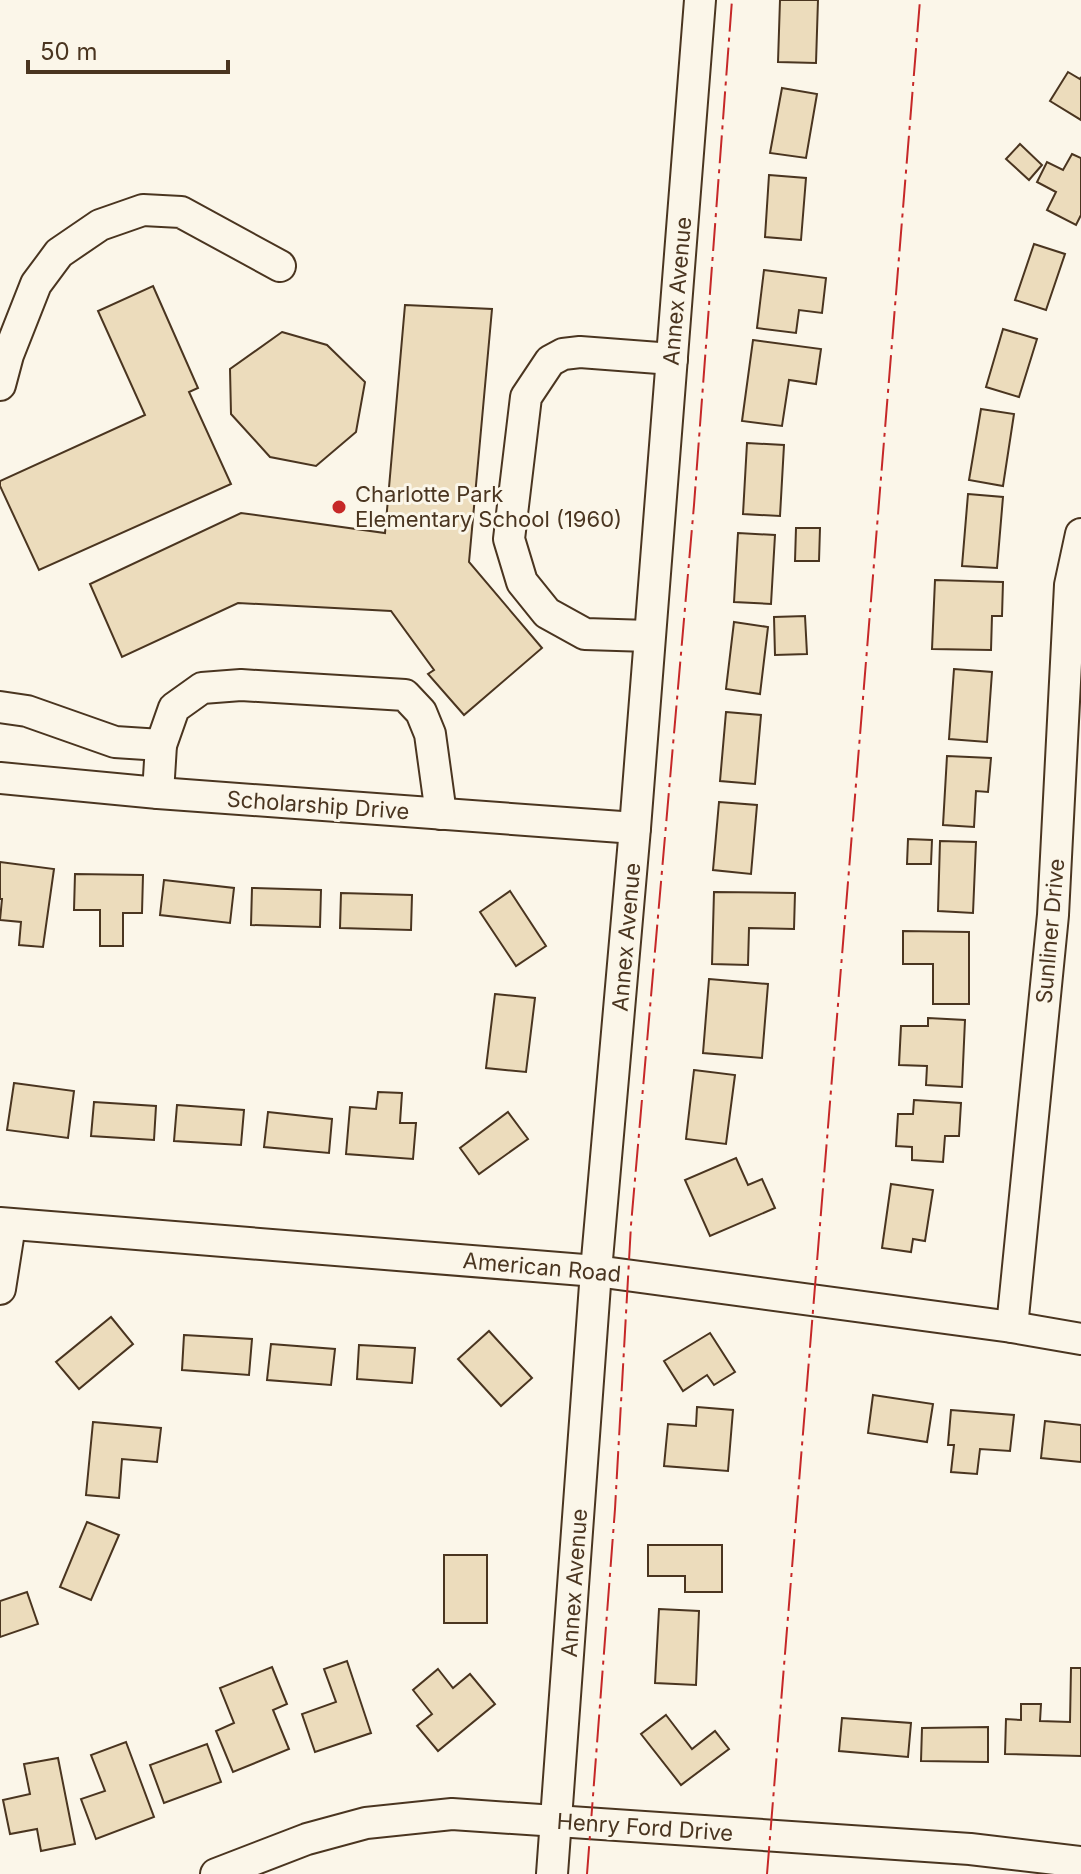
<svg xmlns="http://www.w3.org/2000/svg" width="1081" height="1874" viewBox="0 0 1081 1874" font-family="Inter,sans-serif">
<rect width="100%" height="100%" fill="#fbf6e9"/>
<g fill="#ecdcbc" stroke="#4a3520" stroke-width="2">
<path d="M780,0h38l-2,63 -38,-1z"/>
<path d="M1068,72l12,7 1,-2v43l-31,-19z"/>
<path d="M782,88l35,6 -11,64 -36,-5z"/>
<path d="M1020,144l22,21 -13,15 -23,-21z"/>
<path d="M1072,154l9,4v57l-5,10 -29,-15 9,-18 -19,-10 10,-20 16,8z"/>
<path d="M769,175l37,3 -5,62 -36,-3z"/>
<path d="M1034,244l31,10 -19,56 -31,-10z"/>
<path d="M764,270l62,8 -4,35 -23,-3 -3,23 -39,-5z"/>
<path d="M153,286l45,102 -9,4 42,92 -192,86 -39,-84v-5l145,-66 -47,-104z"/>
<path d="M405,305l87,4 -23,253 73,86 -78,67 -36,-41 6,-4 -43,-59 -153,-8 -116,54 -32,-73 151,-71 144,20z"/>
<path d="M1003,329l34,10 -18,58 -33,-10z"/>
<path d="M282,332l45,13 38,37 -9,50 -40,34 -46,-9 -39,-43 -1,-45z"/>
<path d="M753,340l68,9 -5,35 -27,-4 -7,46 -40,-5z"/>
<path d="M981,409l33,5 -11,72 -34,-6z"/>
<path d="M747,443l37,2 -4,71 -37,-2z"/>
<path d="M968,494l35,3 -6,71 -35,-2z"/>
<path d="M796,528h24l-1,33h-24z"/>
<path d="M738,533l37,2 -4,69 -37,-2z"/>
<path d="M935,580l68,2 -1,34h-10l-1,34 -59,-1z"/>
<path d="M805,616l2,38 -32,1 -1,-38z"/>
<path d="M734,622l34,5 -8,67 -34,-5z"/>
<path d="M954,669l38,3 -5,70 -38,-3z"/>
<path d="M726,712l35,3 -6,69 -35,-3z"/>
<path d="M947,756l44,2 -3,34 -12,-1 -2,36 -31,-2z"/>
<path d="M719,802l38,3 -6,69 -38,-4z"/>
<path d="M908,839l24,1 -1,24h-24z"/>
<path d="M940,841l36,1 -3,71 -35,-2z"/>
<path d="M0,862l54,7 -11,78 -24,-2 2,-23 -21,-2 2,-21h-2z"/>
<path d="M75,874l68,1 -1,38h-19v33h-23v-36h-26z"/>
<path d="M164,880l70,8 -4,35 -70,-8z"/>
<path d="M252,888l69,2 -1,37 -69,-2z"/>
<path d="M510,891l36,55 -30,20 -36,-54z"/>
<path d="M714,892l81,1 -1,36 -45,-1 -1,37 -36,-1z"/>
<path d="M341,893l71,2 -1,35 -71,-2z"/>
<path d="M903,931l66,1v72h-36v-40h-30z"/>
<path d="M709,979l59,5 -6,74 -59,-5z"/>
<path d="M495,994l40,4 -9,74 -40,-4z"/>
<path d="M928,1018l37,2 -3,67 -36,-2 1,-19 -28,-1 2,-39h27z"/>
<path d="M694,1070l41,5 -9,69 -40,-5z"/>
<path d="M14,1083l60,8 -6,47 -61,-8z"/>
<path d="M378,1092l24,1 -2,30h16l-3,36 -67,-5 4,-47 26,2z"/>
<path d="M914,1100l47,3 -2,33h-14l-2,26 -31,-2v-13l-16,-1 2,-32h15z"/>
<path d="M94,1102l62,4 -2,34 -63,-4z"/>
<path d="M177,1105l67,5 -3,35 -67,-4z"/>
<path d="M268,1112l64,7 -3,34 -65,-6z"/>
<path d="M508,1112l20,27 -49,35 -19,-26z"/>
<path d="M736,1158l12,27 14,-6 13,29 -65,28 -25,-56z"/>
<path d="M891,1184l42,6 -8,51 -12,-2 -2,13 -29,-4z"/>
<path d="M111,1317l22,27 -54,45 -23,-27z"/>
<path d="M489,1331l43,47 -31,28 -43,-47z"/>
<path d="M710,1333l25,39 -21,13 -7,-10 -24,16 -19,-30z"/>
<path d="M184,1335l68,4 -3,36 -67,-5z"/>
<path d="M271,1344l64,5 -4,36 -64,-5z"/>
<path d="M359,1345l56,3 -3,35 -55,-4z"/>
<path d="M873,1395l60,9 -6,38 -59,-9z"/>
<path d="M697,1407l36,3 -5,61 -64,-5 4,-42 28,2z"/>
<path d="M951,1410l63,5 -4,36 -30,-2 -3,25 -26,-2 3,-27h-6z"/>
<path d="M1045,1421l36,4v37l-40,-4z"/>
<path d="M93,1422l68,6 -4,34 -35,-3 -3,39 -33,-3z"/>
<path d="M87,1522l32,13 -28,65 -31,-13z"/>
<path d="M648,1545h74v47h-37v-16h-37z"/>
<rect x="444" y="1555" width="43" height="68"/>
<path d="M27,1592l11,32 -38,13v-36z"/>
<path d="M659,1609l40,2 -3,74 -41,-2z"/>
<path d="M347,1661l24,72 -56,19 -13,-38 34,-12 -12,-33z"/>
<path d="M272,1667l15,37 -14,6 16,39 -56,23 -17,-41 18,-8 -14,-35z"/>
<path d="M1071,1668h10v88l-76,-2 1,-35 15,1v-16h20l-1,17 30,1z"/>
<path d="M438,1669l15,19 17,-14 25,30 -57,47 -21,-25 15,-12 -19,-24z"/>
<path d="M666,1715l26,34 23,-18 14,18 -48,36 -40,-51z"/>
<path d="M842,1718l69,5 -3,34 -69,-6z"/>
<path d="M988,1727v35l-67,-1 1,-33z"/>
<path d="M126,1742l28,75 -58,22 -15,-40 24,-8 -14,-36z"/>
<path d="M207,1744l14,38 -57,21 -14,-38z"/>
<path d="M58,1758l17,86 -34,7 -4,-22 -27,5 -7,-34 27,-6 -6,-30z"/>
</g>
<g fill="none" stroke-linecap="round" stroke-linejoin="round">
<g stroke="#4a3520" stroke-width="34">
<g id="minor">
<path d="M0,385l8,-30 28,-71 23,-31 41,-28 43,-15 38,2 99,54"/>
<path d="M649,636l-64,-2 -38,-21 -25,-31 -13,-43 17,-142 24,-36 13,-7 17,-2 92,7"/>
<path d="M0,707l27,4 88,31 46,3"/>
<path d="M0,778l158,15 477,35"/>
<path d="M158,793l3,-48 13,-37 28,-20 39,-3 164,10 16,17 9,22 11,80"/>
<path d="M0,1223l596,48 416,56 69,12"/>
<path d="M0,1289l10,-64"/>
<path d="M1012,1327l41,-412 17,-330 11,-51"/>
<path d="M216,1874l91,-35 59,-16 86,-9 518,35 111,13"/>
<path d="M552,1874l44,-603 39,-443 65,-828"/>
</g>
</g>
<use href="#minor" stroke="#fbf6e9" stroke-width="30"/>
<g stroke="#c62828" stroke-width="2" stroke-dasharray="28 6 4 6" stroke-linecap="butt">
<path d="M587,1874l28,-365 16,-284 63,-720 38,-505"/>
<path d="M767,1874l153,-1874"/>
</g>
</g>
<circle fill="#c62828" stroke="#fbf6e9" stroke-width="3" cx="339" cy="507" r="8"/>
<g text-anchor="middle" dominant-baseline="central" stroke-width="6" stroke-linejoin="round" paint-order="stroke">
<g font-size="22" fill="#4a3520" stroke="#fbf6e9">
<text transform="translate(677 291) rotate(-85)">Annex Avenue</text>
<text transform="translate(318 805) rotate(4)">Scholarship Drive</text>
<text transform="translate(1050 931) rotate(-85)">Sunliner Drive</text>
<text transform="translate(626 937) rotate(-85)">Annex Avenue</text>
<text transform="translate(542 1267) rotate(5)">American Road</text>
<text transform="translate(574 1583) rotate(-86)">Annex Avenue</text>
<text transform="translate(645 1827) rotate(4)">Henry Ford Drive</text>
</g>
<g font-size="22" fill="#4a3520" stroke="#fbf6e9" text-anchor="start">
<text x="355" y="494">Charlotte Park<tspan x="355" dy="25">Elementary School (1960)</tspan></text>
</g>
</g>
<path d="M28 60v12h200v-12" fill="none" stroke="#4a3520" stroke-width="4"/>
<text x="40" y="60" font-size="24" fill="#4a3520" stroke="#fbf6e9" stroke-width="6" paint-order="stroke">50 m</text>
</svg>
